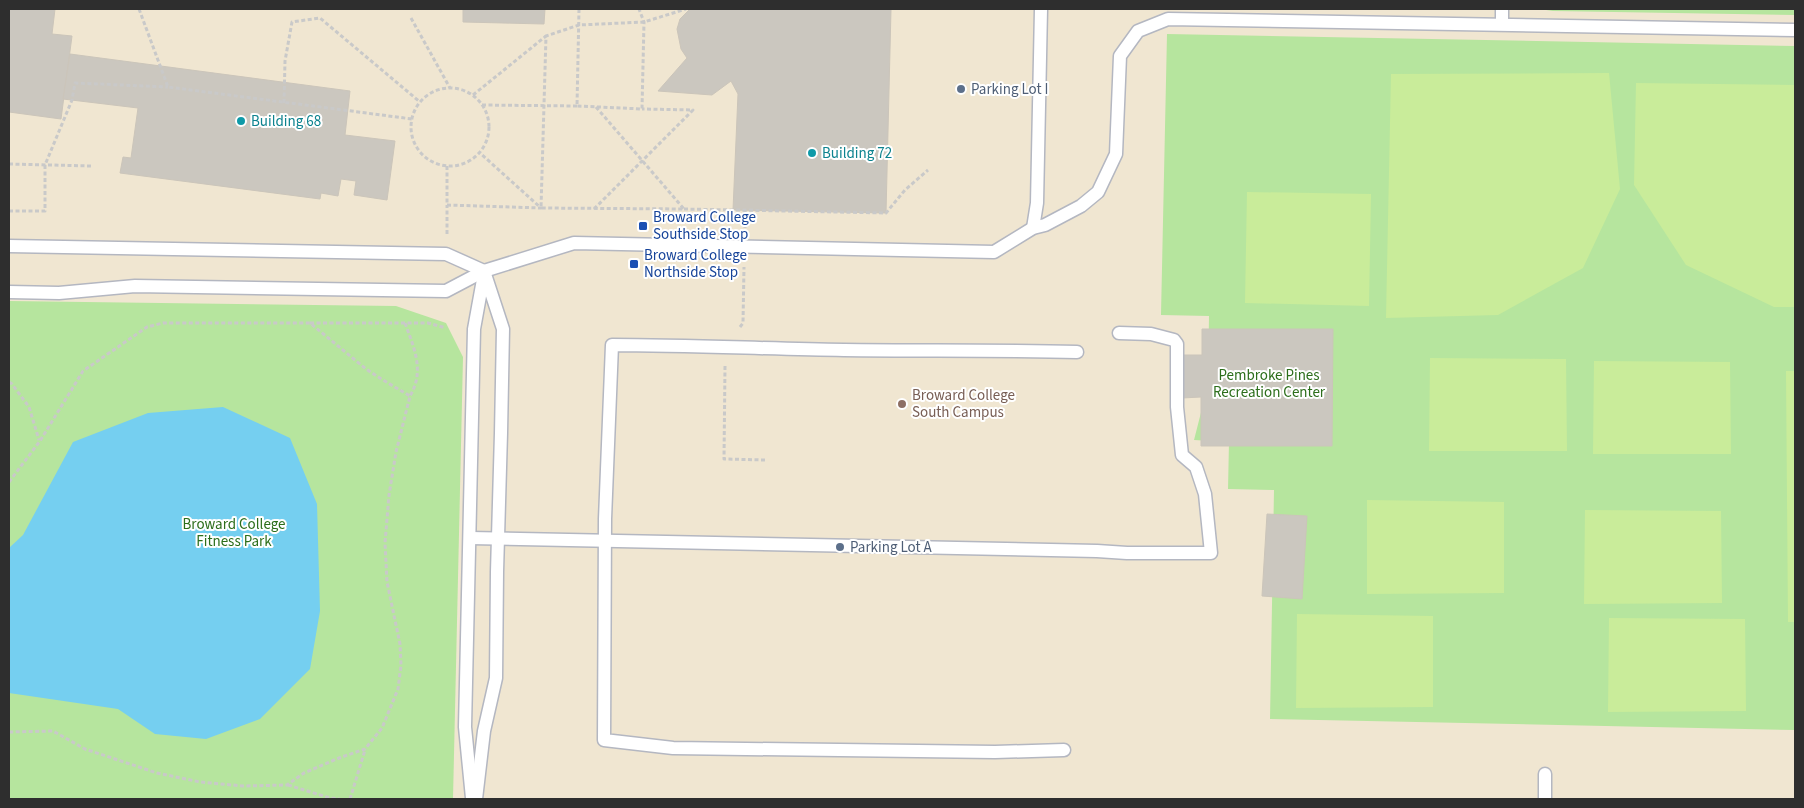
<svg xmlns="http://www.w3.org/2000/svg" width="1804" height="808" viewBox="0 0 1804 808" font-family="'Source Sans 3',sans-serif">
<rect width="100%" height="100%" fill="#efe9e1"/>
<rect fill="#f0e6d1" x="9" y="9" width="1786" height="790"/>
<g fill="#b6e59e">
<path d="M1539,9h256v6l-242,-4z"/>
<path d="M1167,34l628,12v684l-525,-11 4,-229 -46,-1 1,-47 -35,-2 14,-55 1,-69 -48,-1z"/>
<path d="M9,301l387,5 50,17 17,34 -10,442h-444z"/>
</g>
<g fill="#c9ec9a">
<path d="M1609,73l11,116 -37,79 -85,47 -112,3 5,-244z"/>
<path d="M1636,83l159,2v222h-21l-88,-42 -52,-80z"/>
<path d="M1247,192l124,2 -2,112 -124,-3z"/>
<path d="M1430,358l136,1 1,92h-138z"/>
<path d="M1594,361l136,1 1,92h-138z"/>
<path d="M1786,371h9v251h-7z"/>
<path d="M1367,500l137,2v91l-137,1z"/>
<path d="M1585,510l136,1 1,92 -138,1z"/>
<path d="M1297,614l136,2v91l-137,1z"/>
<path d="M1609,618l136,1 1,92 -138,1z"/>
</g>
<path fill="#75cff0" d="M223,407l67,31 27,66 3,107 -10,58 -50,50 -54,20 -51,-5 -37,-25 -109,-16v-145l14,-13 50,-93 75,-29z"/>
<g fill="#cbc7bf" stroke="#cbc5ba">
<path d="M9,9h46l-3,25 20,2 -11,83 -52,-7z"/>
<path d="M463,9h82l-1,15 -81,-2z"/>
<path d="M690,9h201l-5,204 -153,-3 5,-116 -7,-13 -19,14 -54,-4 29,-33 -6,-9 -4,-20 3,-10z"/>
<path d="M70,54l280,37 -5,44 50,6 -8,59 -33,-5 2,-14 -15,-2 -3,17 -17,-3 -1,6 -200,-26 3,-16 8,1 7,-50 -75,-9z"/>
<path d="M1202,329h131l-1,117h-131v-49l-19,1v-43h20z"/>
<path d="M1267,514l40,2 -5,83 -40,-3z"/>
</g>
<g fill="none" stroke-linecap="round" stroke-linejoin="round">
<g stroke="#b4b7c1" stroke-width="15">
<g id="service">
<path d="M1502,9v15"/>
<path d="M1033,228l4,-25 4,-194"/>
<path d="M9,246l437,8 38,17 19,58 -2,104 -4,139 -1,106 -12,53 -8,68"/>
<path d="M9,292l50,1 76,-7 311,5 38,-20 90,-28 420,9 39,-24 12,-3 36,-19 17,-14 18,-38 4,-98 18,-25 30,-12 627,11"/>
<path d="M470,538l627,13 30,2h84l-6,-59 -9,-27 -14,-12 -5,-48v-63l-3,-4 -23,-6 -32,-1"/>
<path d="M1064,750l-69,2 -322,-4 -69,-8 1,-221 7,-174c77,0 155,4 232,5 78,1 155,0 233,2"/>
<path d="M1545,774v25"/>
<path d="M472,798l-7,-71 9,-398 10,-55"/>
</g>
</g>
<g stroke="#c9c9c9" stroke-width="3" stroke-dasharray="4 2.5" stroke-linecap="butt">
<path d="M139,9l29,78 244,32"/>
<path d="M579,9l-2,97 65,3 2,-87 -5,-13"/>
<path d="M411,18l39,70"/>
<circle cx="450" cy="127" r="39"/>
<path d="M473,95l73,-59"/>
<path d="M284,103l1,-42 7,-39 28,-4 100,84"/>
<path d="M482,105l95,1"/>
<path d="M596,107l88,102 -143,-1 5,-172 33,-11 65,-3 42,-13"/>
<path d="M9,164l82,2"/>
<path d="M447,166v39l94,3 -61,-55"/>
<path d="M594,209l99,-99 -51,-1"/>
<path d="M684,209l202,4 19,-23 23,-20"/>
<path d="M9,211h36v-46l27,-65 3,-17 93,4"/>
<path d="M745,228v-17"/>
<path d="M447,234v-29"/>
<path d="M310,323h118l18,5"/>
<path d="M405,323c9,25 20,48 5,73"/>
<path d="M740,327l3,-4 1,-56"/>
<path d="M725,366l-1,93 42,1"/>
<path d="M9,382l3,2 17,23 10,33"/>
<path d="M9,482l31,-41 43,-70 64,-44 16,-4h147l56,46 17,11 27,16 -14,56 -7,43 -4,48 2,39 13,62 1,21 -3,24 -16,39 -17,21 -26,9 -35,15 -17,12 -44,1 -43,-4 -43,-9 -72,-24 -32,-18 -44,1"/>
<path d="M288,785l42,13 10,1"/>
<path d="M350,799l15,-49"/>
</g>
<use href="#service" stroke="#fff" stroke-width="12"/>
</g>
<g fill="#5c6f8a" stroke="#fff" stroke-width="2">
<circle cx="961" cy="89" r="5"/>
<circle cx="840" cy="547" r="5"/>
</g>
<g fill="#0f9aa8" stroke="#fff" stroke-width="2">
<circle cx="241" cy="121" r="5"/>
<circle cx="812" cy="153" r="5"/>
</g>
<g fill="#1a4fb4" stroke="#fff" stroke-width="2">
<rect x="638" y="221" width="10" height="10" rx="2.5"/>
<rect x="629" y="259" width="10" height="10" rx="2.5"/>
</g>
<circle fill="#8d6e63" stroke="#fff" stroke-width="2" cx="902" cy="404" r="5"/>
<g text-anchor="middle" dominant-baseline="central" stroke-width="4" stroke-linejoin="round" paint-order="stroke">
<g font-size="15" fill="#4e5e75" stroke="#fff" text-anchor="start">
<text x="971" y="89">Parking Lot I</text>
<text x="850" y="547">Parking Lot A</text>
</g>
<g font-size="15" fill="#0d838f" stroke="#fff" text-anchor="start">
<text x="251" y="121">Building 68</text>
<text x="822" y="153">Building 72</text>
</g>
<g font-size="15" fill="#164399" stroke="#fff" text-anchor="start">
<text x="653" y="217">Broward College<tspan x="653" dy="17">Southside Stop</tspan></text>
<text x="644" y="255">Broward College<tspan x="644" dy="17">Northside Stop</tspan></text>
</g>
<g font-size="15" fill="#2c6e1b" stroke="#fff">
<text x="1269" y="375">Pembroke Pines<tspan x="1269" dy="17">Recreation Center</tspan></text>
<text x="234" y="524">Broward College<tspan x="234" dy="17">Fitness Park</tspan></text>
</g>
<g font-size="15" fill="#785e54" stroke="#fff" text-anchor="start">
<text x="912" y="395">Broward College<tspan x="912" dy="17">South Campus</tspan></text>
</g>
</g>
<rect width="1804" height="808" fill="none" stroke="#2e2e2e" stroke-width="20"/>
</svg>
